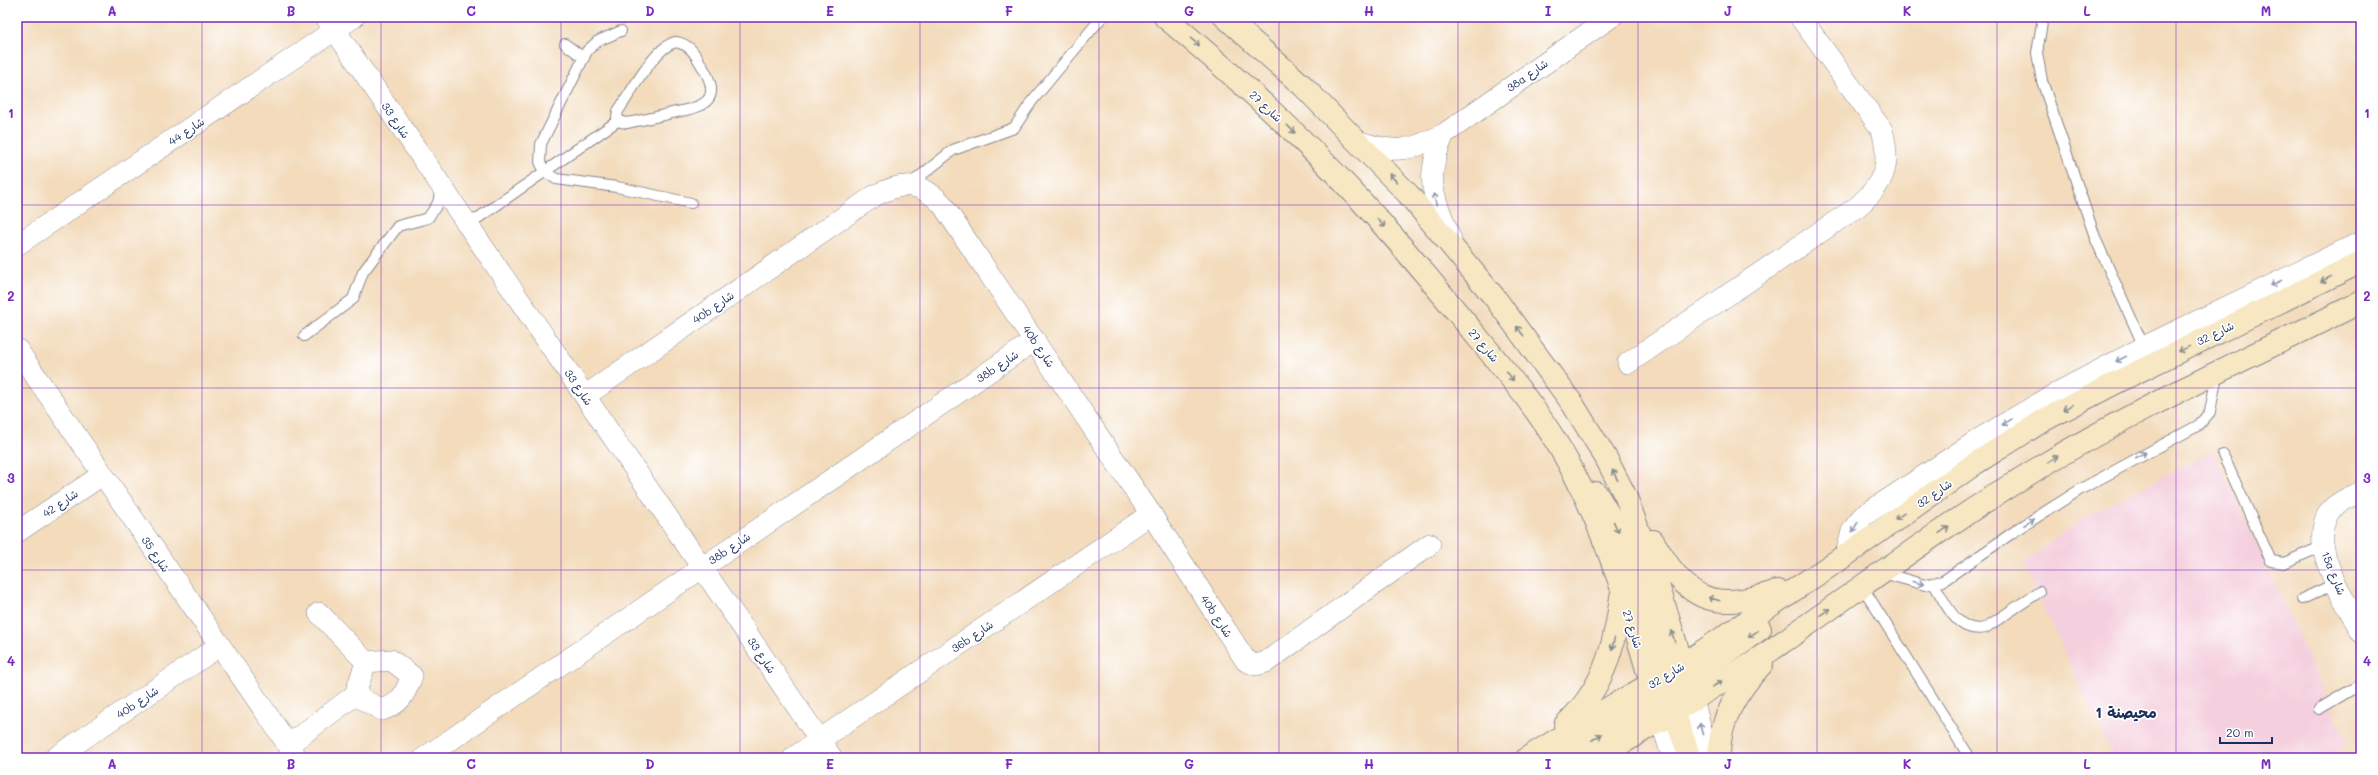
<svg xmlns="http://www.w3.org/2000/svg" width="2378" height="775" viewBox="0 0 2378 775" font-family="Mali,'Playpen Sans Arabic',sans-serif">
<rect width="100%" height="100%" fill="#fff"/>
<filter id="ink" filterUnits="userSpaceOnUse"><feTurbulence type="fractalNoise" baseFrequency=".025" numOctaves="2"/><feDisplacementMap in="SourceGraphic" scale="8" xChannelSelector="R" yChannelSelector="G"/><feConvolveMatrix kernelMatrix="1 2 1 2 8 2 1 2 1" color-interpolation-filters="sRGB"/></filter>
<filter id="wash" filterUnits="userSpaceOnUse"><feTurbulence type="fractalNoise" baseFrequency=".012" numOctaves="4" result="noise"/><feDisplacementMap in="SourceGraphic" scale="16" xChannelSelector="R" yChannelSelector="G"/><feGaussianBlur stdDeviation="0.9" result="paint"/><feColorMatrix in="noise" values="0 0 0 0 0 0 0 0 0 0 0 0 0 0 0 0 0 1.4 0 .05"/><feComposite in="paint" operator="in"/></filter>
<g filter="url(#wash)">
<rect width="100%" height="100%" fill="#f3dbbc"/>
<path fill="#f4cfdd" d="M2213,450l136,295 -29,13h-206l-91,-195 61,-45z"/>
</g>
<g filter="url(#ink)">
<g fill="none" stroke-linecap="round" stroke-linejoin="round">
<g stroke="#87858d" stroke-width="12">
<g id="lane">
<path d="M2043,17l-6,36 5,28 54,159 48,107"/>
<path d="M621,31l-23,10 -11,10 -46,93 -1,18 5,10 11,7 61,8 74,16"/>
<path d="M676,42c15,3 19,12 26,24 22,35 2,41 -30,47 -15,4 -30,7 -45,10l-6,-1 -4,-5 1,-6c13,-18 37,-65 58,-69z"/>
<path d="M565,44l19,14"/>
<path d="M909,185l44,-35 61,-22 18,-27 70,-84"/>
<path d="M468,225l151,-105"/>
<path d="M304,336l49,-37 10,-27 35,-46 30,-8 10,-15 3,-15"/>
<path d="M2223,455l48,106 13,2 39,-17"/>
<path d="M1883,573l42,12 18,-4 72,-50 66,-42 118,-64 11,-13 7,-38"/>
<path d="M1934,584c12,20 23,50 51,44l54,-36"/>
<path d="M1862,586l108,172"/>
<path d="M2302,599l35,-16"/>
<path d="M2319,709l42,-25"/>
</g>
</g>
<g stroke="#87858d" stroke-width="22">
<g id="street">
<path d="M326,17l506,741"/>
<path d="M1444,134c-21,47 -10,62 7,106"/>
<path d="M1360,142c36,12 50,9 84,-8l167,-117"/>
<path d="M17,245l337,-228"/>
<path d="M17,349l280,409"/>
<path d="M1628,363l229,-156c27,-23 35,-42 25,-77l-82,-113"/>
<path d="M585,396l289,-200c27,-14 45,-16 68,8l209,310 95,147 10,4 10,-3 164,-118"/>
<path d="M2361,492c-10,5 -24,10 -31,19 -24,33 16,90 31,121"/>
<path d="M17,532l85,-57"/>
<path d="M1846,555l6,-24 11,-15 121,-80 78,-46 82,-43 217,-105"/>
<path d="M319,613l47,49 25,-2 21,16c-8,19 -10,27 -30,34l-27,-15"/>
<path d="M1693,700l16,58"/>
<path d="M1661,721l12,37"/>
<path d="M288,745l67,-50 11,-33"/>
<path d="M55,758l164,-112"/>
<path d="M424,758l611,-418"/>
<path d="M793,758l358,-244"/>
</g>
</g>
<g stroke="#87858d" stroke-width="24">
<g id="secondary">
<path d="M1165,17c64,54 127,110 184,171 41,43 78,88 116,134 37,45 76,90 104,142 41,76 70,173 92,257"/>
<path d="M1225,17l78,69 105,108 87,104 77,105 34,55 20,39 30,81 37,122"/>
<path d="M1596,493l20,33 46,138 5,11 10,12"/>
<path d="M1653,541c35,59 57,72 125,50"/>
<path d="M1679,691l18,-17 63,-45"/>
<path d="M1667,700l7,12 16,46"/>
<path d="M1565,725c39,-37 49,-76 56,-128"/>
<path d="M1527,758l90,-55 50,-28 179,-120 130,-92 68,-43 77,-40 240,-118"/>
<path d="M1564,758l59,-38 33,-19 10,-8"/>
<path d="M1598,758c61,-38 123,-74 182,-114 82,-57 162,-117 247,-169 107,-66 222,-117 334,-173"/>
<path d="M1719,758c-1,-38 19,-68 43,-94"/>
</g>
</g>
<use href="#lane" stroke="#fff" stroke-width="10"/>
<use href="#street" stroke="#fff" stroke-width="21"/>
<use href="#secondary" stroke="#f7e8c3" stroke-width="22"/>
</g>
<defs><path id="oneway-shaft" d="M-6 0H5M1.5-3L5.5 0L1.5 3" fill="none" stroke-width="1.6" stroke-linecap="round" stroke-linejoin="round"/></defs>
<g stroke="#898c90">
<use href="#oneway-shaft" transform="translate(1195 42) rotate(40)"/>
<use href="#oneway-shaft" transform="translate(1291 129) rotate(45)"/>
<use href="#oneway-shaft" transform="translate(1393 178) rotate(-133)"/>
<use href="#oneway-shaft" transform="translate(1381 223) rotate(48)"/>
<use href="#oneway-shaft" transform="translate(2326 279) rotate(154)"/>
<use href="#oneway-shaft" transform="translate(1520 331) rotate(-127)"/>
<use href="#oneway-shaft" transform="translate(2184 349) rotate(154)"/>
<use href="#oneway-shaft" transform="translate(1510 376) rotate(54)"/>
<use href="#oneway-shaft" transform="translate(2068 407) rotate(151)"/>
<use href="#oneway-shaft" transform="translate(2053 459) rotate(-31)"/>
<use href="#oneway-shaft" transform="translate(1615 475) rotate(-117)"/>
<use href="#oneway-shaft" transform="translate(1900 516) rotate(145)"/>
<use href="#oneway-shaft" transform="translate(1616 527) rotate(67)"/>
<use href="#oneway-shaft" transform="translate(1944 530) rotate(-34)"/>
<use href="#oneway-shaft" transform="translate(1714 599) rotate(-164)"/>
<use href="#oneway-shaft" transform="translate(1825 612) rotate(-35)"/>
<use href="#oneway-shaft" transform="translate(1753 634) rotate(145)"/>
<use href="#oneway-shaft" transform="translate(1673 636) rotate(-107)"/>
<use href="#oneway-shaft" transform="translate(1613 644) rotate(103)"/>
<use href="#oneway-shaft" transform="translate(1717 684) rotate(-33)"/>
<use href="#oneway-shaft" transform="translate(1597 737) rotate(-33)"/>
</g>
<g stroke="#8d97ae">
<use href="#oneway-shaft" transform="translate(1435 199) rotate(-102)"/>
<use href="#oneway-shaft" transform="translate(2276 283) rotate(154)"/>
<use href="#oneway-shaft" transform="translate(2121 359) rotate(153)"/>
<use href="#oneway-shaft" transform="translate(2007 422) rotate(148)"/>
<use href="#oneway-shaft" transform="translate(2141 455) rotate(-28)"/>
<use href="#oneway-shaft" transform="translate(2029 522) rotate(-33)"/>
<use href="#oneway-shaft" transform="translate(1855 527) rotate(122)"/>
<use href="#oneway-shaft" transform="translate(1918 583) rotate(14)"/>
<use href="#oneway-shaft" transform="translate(1701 729) rotate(-105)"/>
</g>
</g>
<path fill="none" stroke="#7b2cbf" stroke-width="1" stroke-opacity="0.55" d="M202,17v741M381,17v741M561,17v741M740,17v741M920,17v741M1099,17v741M1279,17v741M1458,17v741M1638,17v741M1817,17v741M1997,17v741M2176,17v741M17,205h2344M17,388h2344M17,570h2344"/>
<g text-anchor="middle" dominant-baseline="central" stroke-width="3.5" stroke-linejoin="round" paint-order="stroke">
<g font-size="11" fill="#1b2f5e" stroke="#fff">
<text transform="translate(1527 75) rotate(-35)">38a شارع</text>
<text transform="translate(1266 106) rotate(43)">شارع 27</text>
<text transform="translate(396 120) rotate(56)">شارع 33</text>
<text transform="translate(186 131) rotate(-34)">شارع 44</text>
<text transform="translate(713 307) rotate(-35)">40b شارع</text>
<text transform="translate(2215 333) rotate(-26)">شارع 32</text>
<text transform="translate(1484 345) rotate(50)">شارع 27</text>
<text transform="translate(1039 346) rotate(56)">40b شارع</text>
<text transform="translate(997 366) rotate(-34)">38b شارع</text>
<text transform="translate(579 387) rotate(56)">شارع 33</text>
<text transform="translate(1934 493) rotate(-35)">شارع 32</text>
<text transform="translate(60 503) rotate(-34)">شارع 42</text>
<text transform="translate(729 548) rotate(-34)">38b شارع</text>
<text transform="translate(156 554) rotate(56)">شارع 35</text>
<text transform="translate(2334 573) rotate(68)">15a شارع</text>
<text transform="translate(1217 616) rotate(57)">40b شارع</text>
<text transform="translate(1633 629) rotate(72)">شارع 27</text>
<text transform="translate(972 636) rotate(-34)">36b شارع</text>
<text transform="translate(762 655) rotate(56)">شارع 33</text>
<text transform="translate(1666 675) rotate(-31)">شارع 32</text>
<text transform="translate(137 702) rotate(-34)">40b شارع</text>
</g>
<g font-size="15" font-weight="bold" fill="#1b2f5e" stroke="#fff">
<text x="2126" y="712">محيصنة 1</text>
</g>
</g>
<rect width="2378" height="775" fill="none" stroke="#fff" stroke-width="44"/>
<path d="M2220 737v6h52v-6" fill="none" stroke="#1b2f5e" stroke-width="2"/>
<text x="2226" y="737" font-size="12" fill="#1b2f5e" stroke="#ffffff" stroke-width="3" paint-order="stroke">20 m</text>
<rect x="22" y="22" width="2334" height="731" fill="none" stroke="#7b2cbf" stroke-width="1.5"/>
<g font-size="13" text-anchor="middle" font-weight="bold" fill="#7b2cbf">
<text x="112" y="16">A</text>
<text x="291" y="16">B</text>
<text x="471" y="16">C</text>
<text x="650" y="16">D</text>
<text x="830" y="16">E</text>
<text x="1009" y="16">F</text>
<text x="1189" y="16">G</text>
<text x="1369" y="16">H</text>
<text x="1548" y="16">I</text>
<text x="1728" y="16">J</text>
<text x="1907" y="16">K</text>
<text x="2087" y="16">L</text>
<text x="2266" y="16">M</text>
<text x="11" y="118">1</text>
<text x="2367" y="118">1</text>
<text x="11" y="301">2</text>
<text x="2367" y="301">2</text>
<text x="11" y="483">3</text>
<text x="2367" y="483">3</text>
<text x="11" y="666">4</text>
<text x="2367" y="666">4</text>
<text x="112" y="769">A</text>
<text x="291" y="769">B</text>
<text x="471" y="769">C</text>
<text x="650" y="769">D</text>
<text x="830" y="769">E</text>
<text x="1009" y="769">F</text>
<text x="1189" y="769">G</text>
<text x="1369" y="769">H</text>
<text x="1548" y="769">I</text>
<text x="1728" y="769">J</text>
<text x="1907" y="769">K</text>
<text x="2087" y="769">L</text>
<text x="2266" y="769">M</text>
</g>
</svg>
